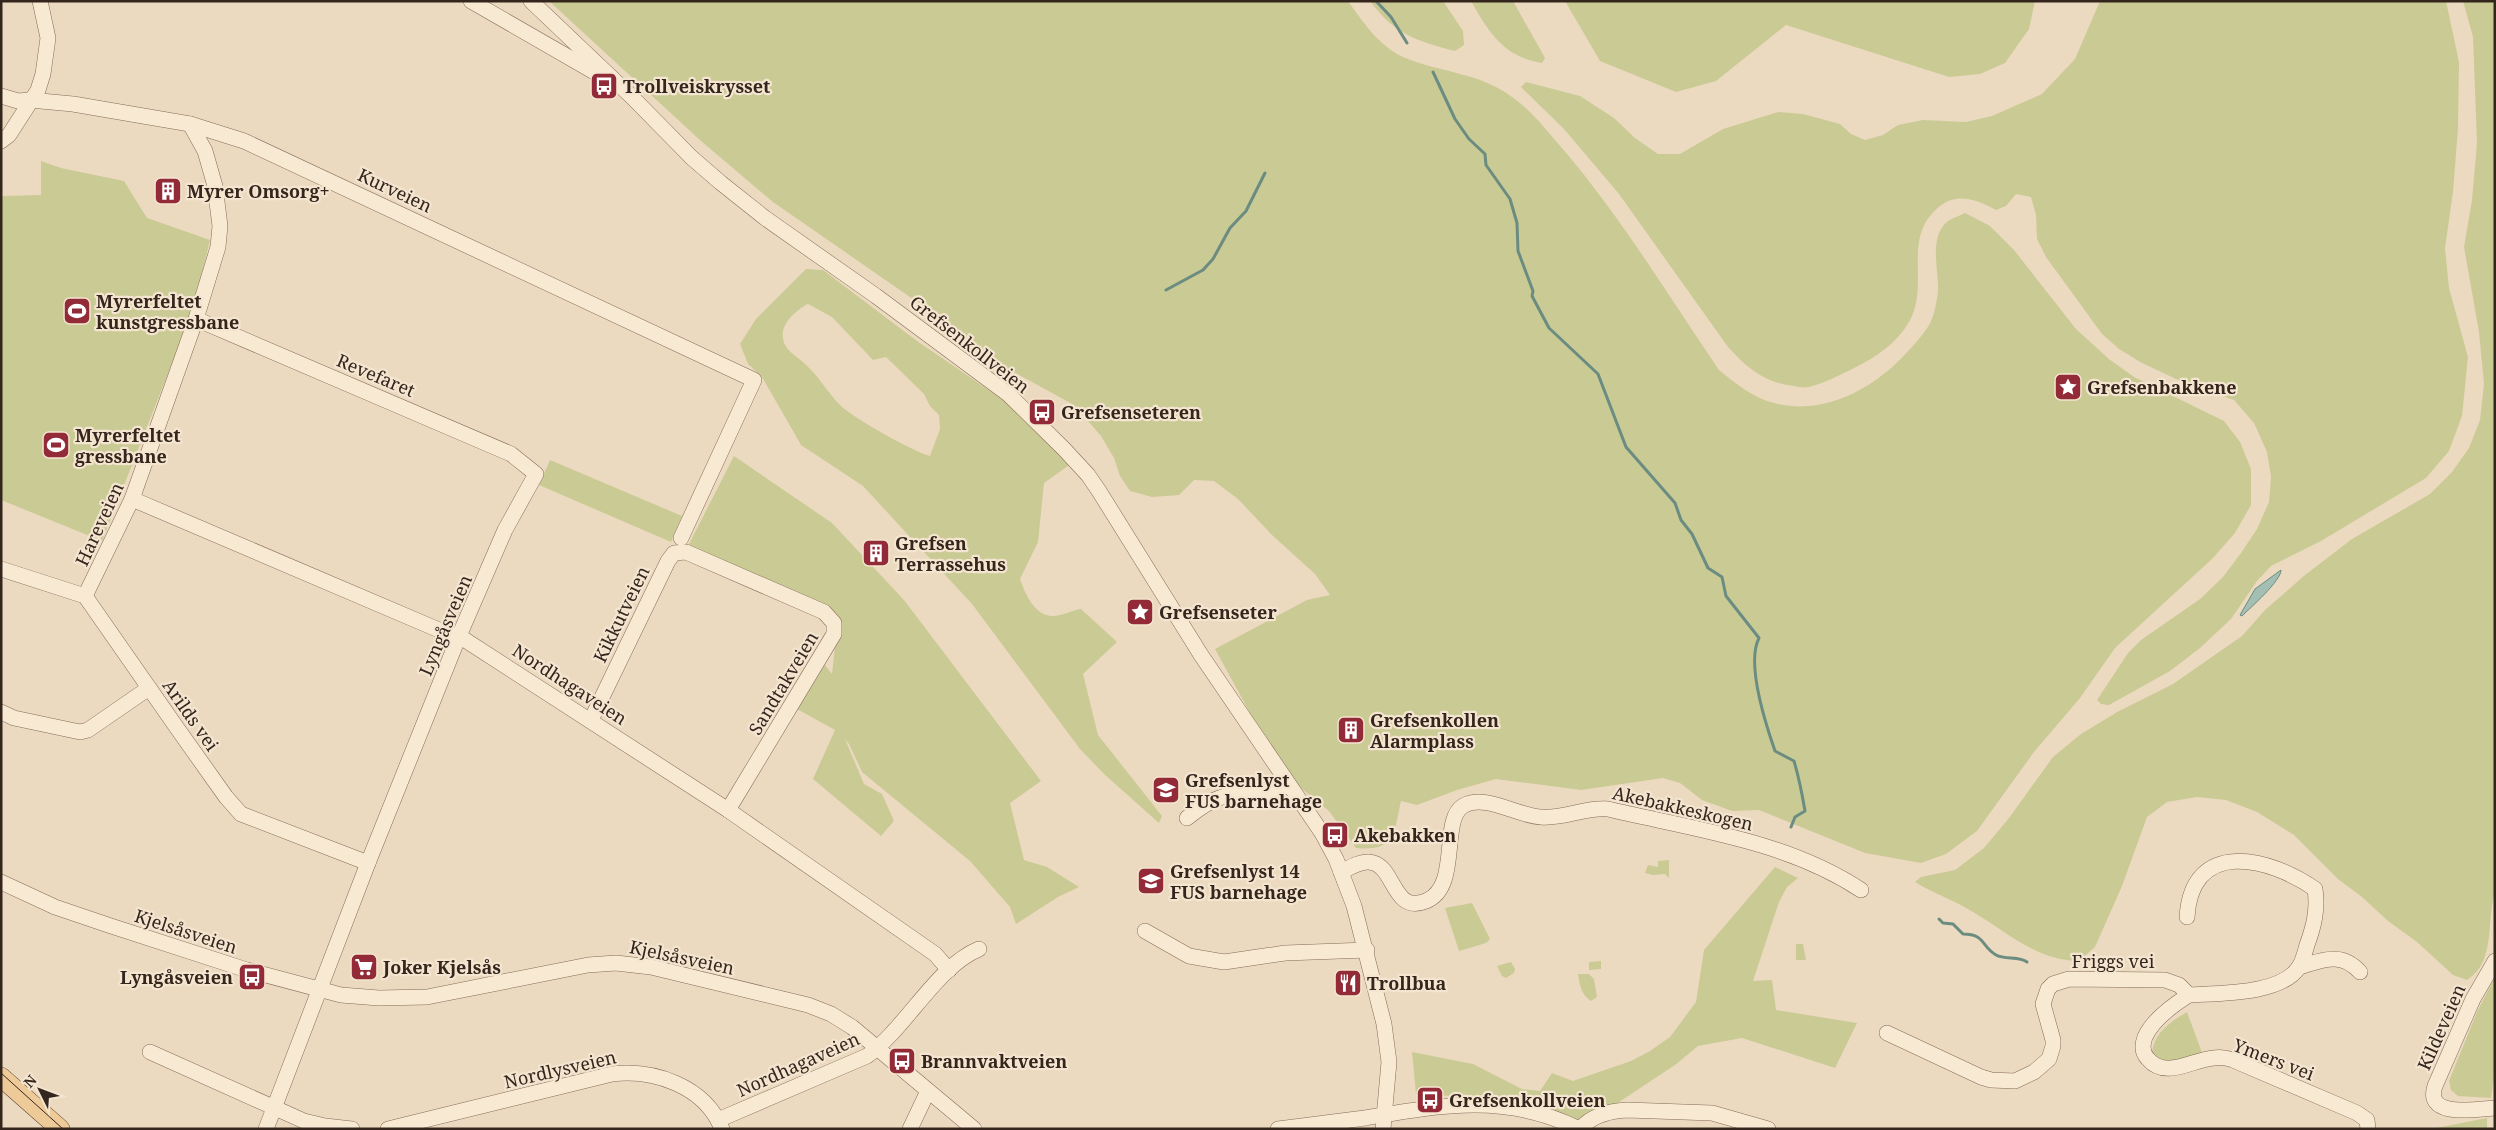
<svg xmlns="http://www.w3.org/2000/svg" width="2496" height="1130" viewBox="0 0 2496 1130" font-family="'Noto Serif',serif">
<rect width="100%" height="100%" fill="#ecdac0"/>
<g fill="#caca95" fill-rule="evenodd">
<path d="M549,1h799c15,21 31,45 55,56 37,16 76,15 109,40 19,13 35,34 50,51 59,69 106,147 157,222 16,13 34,28 55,33 52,14 104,-17 137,-55 7,-8 16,-18 20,-27 4,-9 6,-21 7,-30 1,-21 -10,-54 10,-70 4,-3 12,-5 17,-8l25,13 24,24 62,79 33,30 25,18 90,44 16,21 11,27v36l-16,28 -22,25 -98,90 -35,50 -46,54 -57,79 -31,23 -25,9 -56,-10 -106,-43 -27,1 -30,-11 -22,-17 -17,-5 -82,12 -85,-11 -39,11 -40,15 -16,-4c-7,32 -6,51 -45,47l-27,-37 -33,-27 -35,-51 -46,-84 92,-49 23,-5 -15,-21 -43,-39 -34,-36 -24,-18 -20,-1 -15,15 -27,2 -22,-6 -10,-15 -6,-18 -13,-22 -27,-31 -73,-40 -68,-52 -160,-111 -72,-61z"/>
<path d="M1370,1h73l20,30 1,14 -9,6c-38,-10 -60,-16 -85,-50z"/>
<path d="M1471,1h42l32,57 -3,5c-38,-6 -53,-30 -71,-62z"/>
<path d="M1565,1h470l-6,28 -24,34 -25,11 -31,3 -163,-52 -70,56 -40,11 -76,-31z"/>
<path d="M2100,1h346l13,61 -1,66 -5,64 -8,56 4,40 19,69 -6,59 -13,35 -23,27 -105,63 -50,25 -14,15 -26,38 -31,29 -30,23 -61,34 -8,-1 -4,-4 31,-47 13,-13 59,-41 23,-22 18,-24 16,-24 12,-27 2,-25 -4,-25 -13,-29 -20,-23 -58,-21 -34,-16 -23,-14 -17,-15 -56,-77 -9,-18 -1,-24 -5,-18 -15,-3 -10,12 -10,4c-18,-10 -38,-18 -56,-4 -40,32 -9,78 -31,116 -12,21 -33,35 -55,46 -14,7 -29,15 -45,19 -5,1 -10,0 -15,-1 -29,-3 -47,-18 -66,-39l-109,-153 -55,-65 -43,-42 5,-5 54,14 34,22 21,20 23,16h22l43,-25 55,-17 25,2 37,10 11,10 14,6 18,-5 15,-10 25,-5 43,2 26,-6 50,-22 33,-35z"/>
<path d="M2463,1h32v890c-9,31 1,71 -28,89l-14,-5 -36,-33 -29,-21 -26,-24 -24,-18 -44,-44 -37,-23 -31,-12 -29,-3 -30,5 -20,15 -25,69 -27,61 -16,14c-42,0 -72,-29 -106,-49 -19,-12 -40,-19 -58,-30l6,-5 34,-7 29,-22 25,-30 44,-61 28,-23 38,-23 54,-27 69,-48 23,-26 40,-35 47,-36 78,-45 22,-22 17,-24 11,-28 4,-36 -5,-52 -15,-85 8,-47 5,-57 -4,-106z"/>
<path d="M41,161l20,7 63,13 23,37 63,22 -17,70 -91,231 -101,-41v-304l40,-1z"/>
<path d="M806,269l17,1 94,71 88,60 70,60 -31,22 -6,59 -18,37c5,14 14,37 33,37 9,0 19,-6 28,-7l36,33 -34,32 15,61 64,81 -3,7 -55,-49 -24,-25 -108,-145 -109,-118 -62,-41 -39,-68 -14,-13 -8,-20 16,-25zM808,304l24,13 41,43 13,-3 38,37 6,12 9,9 1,14 -10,27c-18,-5 -77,-38 -90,-51 -13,-13 -21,-29 -35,-41 -8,-8 -20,-13 -22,-25 -3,-15 13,-29 25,-35z"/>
<path d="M734,456l98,67 72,77 137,181 -31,22 14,57 23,7 32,20 -21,10 -42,27 -6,-17 -40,-46 -108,-89 -13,-28 -4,-5 19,45 18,10 12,27 -13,15 -68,-57 22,-49 -38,-21 28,-44 7,9 6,-56 -150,-72z"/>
<path d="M550,460l132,56 -11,26 -132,-57z"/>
<path d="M1669,860v18l-4,-4 -12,1 -8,-2 3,-8 10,2v-6z"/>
<path d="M1775,867l23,11 -11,9 -8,15 -26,79 19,-1 4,30 81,13 -22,45 -93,-30 -44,8 -23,19 -59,39 -40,16 -87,-22 -73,-4 -4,-42 61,12 49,25 18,2 12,-18 21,8 58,-20 19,-10 20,-14 26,-35 8,-52z"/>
<path d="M1472,903l18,36 -4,4 -27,8 -14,-43z"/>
<path d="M1796,944h7l3,16h-10z"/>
<path d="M1601,961v8l-12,1v-8z"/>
<path d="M1511,962l4,7 -1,4 -8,5 -4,-2 -5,-10z"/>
<path d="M1578,974h11l5,5 3,18 -6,4c-10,-7 -11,-15 -13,-27z"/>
<path d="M2495,977v92l-4,29 -33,-2 -7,-6 -2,-9 28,-69z"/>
<path d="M2187,1012l17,46 -36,9 -16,-11c0,-22 18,-34 35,-44z"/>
<path d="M2487,1118v11h-56z"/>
</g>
<path fill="#a3bfb3" stroke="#6b8c80" d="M2281,570c0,11 -30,37 -39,46l-2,-1 15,-26z"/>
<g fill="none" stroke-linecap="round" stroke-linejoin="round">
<g stroke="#6b8c80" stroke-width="3">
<path d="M1376,1l15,16 16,26"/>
<path d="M1433,72l22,47 14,20 16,15 1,11 24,34 7,24 1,28 15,40 -1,5 17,32 49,46 28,73 49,56 6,17 11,14 16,34 14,9 4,19 33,42c-13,25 7,87 16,113l19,10c5,17 8,32 11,50l-10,6 -4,10"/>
<path d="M1166,290l37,-20 10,-11 17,-31 16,-17 19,-38"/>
<path d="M1939,919l4,4 10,1 10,10c22,0 18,12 33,21 9,5 23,1 31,7"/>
</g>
<g stroke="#856b59" stroke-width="16">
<g id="minor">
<path d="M471,1l132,76"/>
<path d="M531,1l101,96 60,61 29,25 44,35 111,78 132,98 56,55 24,26 11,16 102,164 121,178 14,26 18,47 30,118 5,38 -6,67"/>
<path d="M1,96l17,5 12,-1 43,4 117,20 54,17 510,239 -73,158"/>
<path d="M1,141l8,-6 29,-45 5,-16 5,-36 -8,-37"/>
<path d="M196,319l315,135 25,20 -31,56 -46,106 -91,227 -102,266"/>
<path d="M132,499l314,134 13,3 269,174 207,144 14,16"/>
<path d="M1,569l84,27 92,132 49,69 15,17 127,49"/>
<path d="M85,596l47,-97 64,-180 22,-72 2,-21 -5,-40 -10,-35 -15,-27"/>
<path d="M1,712l13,6 66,14 8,-2 61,-42"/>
<path d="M591,720l77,-159 6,-8 12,-1 138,60 10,11v11l-106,176"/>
<path d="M1187,818c16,-13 31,-23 52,-24 19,-1 32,1 49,-9"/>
<path d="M1341,872c8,-4 19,-11 28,-10 27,2 22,53 57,39 35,-14 14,-81 37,-95 22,-13 54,10 78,11 23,2 44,-10 67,-8 85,20 179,32 253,81"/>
<path d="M1,882l54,25 56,19 136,44 94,25 38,3 48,-1 161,-32 28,-2 35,4 157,38 23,9 21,13 122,102"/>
<path d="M2187,917c5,-79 82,-60 128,-28 3,20 -1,37 -8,56 -2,7 -4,16 -8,22 -18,28 -80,26 -110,28 -16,10 -36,24 -44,42 -3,8 -3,16 3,22 18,21 45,0 66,-1 6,-1 13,0 19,2l124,53 10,7 1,9"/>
<path d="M1145,931l44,25 35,6 61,-9 82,-3"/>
<path d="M2495,961l-22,38 -38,87c-11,33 42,23 60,22"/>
<path d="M2299,967c24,-7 42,-16 61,5"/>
<path d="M1887,1033l94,44 10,3 24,1 19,-9 15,-13 4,-13v-6l-10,-36 5,-15 5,-5 16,-5 96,1 14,5 10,10"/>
<path d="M150,1052l154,69 21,5 27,3"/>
<path d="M718,1120l149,-64c39,-28 70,-90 112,-107"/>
<path d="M388,1129l224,-55c42,-5 93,12 110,55"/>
<path d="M910,1129l18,-38"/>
<path d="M1278,1129c29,-4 58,-7 87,-11 76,-13 142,-25 214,11"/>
<path d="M1580,1129c12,-14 29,-18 47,-19l85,3 56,16"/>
</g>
</g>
<g stroke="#533a2d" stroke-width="20">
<path id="major" d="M1,1077l59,52"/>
</g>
<use href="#minor" stroke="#f8e9d3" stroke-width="15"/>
<use href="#major" stroke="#efca99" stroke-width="19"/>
<path stroke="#35261d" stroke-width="1" d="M1,1073l62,56"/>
</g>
<defs>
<g id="bus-square" transform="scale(1.4375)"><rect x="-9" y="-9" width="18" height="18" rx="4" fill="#922b37" stroke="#f4e5d0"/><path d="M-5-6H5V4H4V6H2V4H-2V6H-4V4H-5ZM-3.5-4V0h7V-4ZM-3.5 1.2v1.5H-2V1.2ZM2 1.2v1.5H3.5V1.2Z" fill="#fff"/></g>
<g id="building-square" transform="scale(1.4375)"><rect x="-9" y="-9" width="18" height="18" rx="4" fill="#922b37" stroke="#f4e5d0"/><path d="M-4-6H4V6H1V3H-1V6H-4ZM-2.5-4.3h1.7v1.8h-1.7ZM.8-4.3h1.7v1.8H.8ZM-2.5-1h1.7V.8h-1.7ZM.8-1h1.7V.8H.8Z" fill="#fff"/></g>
<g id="stadium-square" transform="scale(1.4375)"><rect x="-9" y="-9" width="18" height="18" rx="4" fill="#922b37" stroke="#f4e5d0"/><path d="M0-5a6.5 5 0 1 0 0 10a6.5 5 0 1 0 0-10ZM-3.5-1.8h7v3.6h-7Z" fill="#fff"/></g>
<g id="sight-square" transform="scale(1.4375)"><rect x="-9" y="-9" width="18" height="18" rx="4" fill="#922b37" stroke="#f4e5d0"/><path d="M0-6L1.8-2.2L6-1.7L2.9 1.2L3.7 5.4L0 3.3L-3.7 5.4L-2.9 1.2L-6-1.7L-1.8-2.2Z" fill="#fff"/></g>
<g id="school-square" transform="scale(1.4375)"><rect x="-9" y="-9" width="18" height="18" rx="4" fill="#922b37" stroke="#f4e5d0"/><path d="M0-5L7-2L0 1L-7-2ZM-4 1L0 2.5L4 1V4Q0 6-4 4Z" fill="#fff"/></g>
<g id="supermarket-square" transform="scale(1.4375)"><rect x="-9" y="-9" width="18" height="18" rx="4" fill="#922b37" stroke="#f4e5d0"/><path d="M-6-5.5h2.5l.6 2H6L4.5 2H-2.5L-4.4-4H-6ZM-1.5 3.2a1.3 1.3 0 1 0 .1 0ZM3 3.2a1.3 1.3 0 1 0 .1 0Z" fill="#fff"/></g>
<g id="restaurant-square" transform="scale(1.4375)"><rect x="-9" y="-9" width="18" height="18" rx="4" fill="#922b37" stroke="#f4e5d0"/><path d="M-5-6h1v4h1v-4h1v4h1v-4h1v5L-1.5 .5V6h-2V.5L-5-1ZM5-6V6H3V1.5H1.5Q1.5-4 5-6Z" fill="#fff"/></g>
</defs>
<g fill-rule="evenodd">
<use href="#bus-square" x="604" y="86"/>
<use href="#building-square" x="168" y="191"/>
<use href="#stadium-square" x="77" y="311"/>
<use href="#sight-square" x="2068" y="387"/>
<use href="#bus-square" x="1042" y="412"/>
<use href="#stadium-square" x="56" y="445"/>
<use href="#building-square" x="876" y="553"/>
<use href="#sight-square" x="1140" y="612"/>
<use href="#building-square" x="1351" y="730"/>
<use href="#school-square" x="1166" y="790"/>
<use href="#bus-square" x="1335" y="835"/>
<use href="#school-square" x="1151" y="881"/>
<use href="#supermarket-square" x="364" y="967"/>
<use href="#bus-square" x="252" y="977"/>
<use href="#restaurant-square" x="1348" y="983"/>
<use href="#bus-square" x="902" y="1061"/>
<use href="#bus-square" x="1430" y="1100"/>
</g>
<g text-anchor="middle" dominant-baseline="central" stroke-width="4.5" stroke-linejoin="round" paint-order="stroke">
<g font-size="18" font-weight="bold" fill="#35261d" stroke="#f4e5d0" text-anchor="start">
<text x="623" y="86">Trollveiskrysset</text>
<text x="187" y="191">Myrer Omsorg+</text>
<text x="96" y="301">Myrerfeltet<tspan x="96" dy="21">kunstgressbane</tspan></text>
<text x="2087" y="387">Grefsenbakkene</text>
<text x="1061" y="412">Grefsenseteren</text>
<text x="75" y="435">Myrerfeltet<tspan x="75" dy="21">gressbane</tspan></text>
<text x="895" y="543">Grefsen<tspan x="895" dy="21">Terrassehus</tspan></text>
<text x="1159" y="612">Grefsenseter</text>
<text x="1370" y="720">Grefsenkollen<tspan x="1370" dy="21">Alarmplass</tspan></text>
<text x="1185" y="780">Grefsenlyst<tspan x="1185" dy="21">FUS barnehage</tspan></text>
<text x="1354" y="835">Akebakken</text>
<text x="1170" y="871">Grefsenlyst 14<tspan x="1170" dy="21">FUS barnehage</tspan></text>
<text x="383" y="967">Joker Kjelsås</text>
<text x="233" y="977" text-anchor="end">Lyngåsveien</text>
<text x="1367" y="983">Trollbua</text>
<text x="921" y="1061">Brannvaktveien</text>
<text x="1449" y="1100">Grefsenkollveien</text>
</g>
<g font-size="18" fill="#35261d" stroke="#f4e5d0">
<text transform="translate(395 190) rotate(25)">Kurveien</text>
<text transform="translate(970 344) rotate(38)">Grefsenkollveien</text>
<text transform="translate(376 375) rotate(23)">Revefaret</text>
<text transform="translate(99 524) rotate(-65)">Hareveien</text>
<text transform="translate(621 614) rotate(-64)">Kikkutveien</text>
<text transform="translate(445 625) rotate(-67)">Lyngåsveien</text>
<text transform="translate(783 683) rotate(-59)">Sandtakveien</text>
<text transform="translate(570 684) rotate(33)">Nordhagaveien</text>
<text transform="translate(191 715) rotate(55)">Arilds vei</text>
<text transform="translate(1683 808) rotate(13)">Akebakkeskogen</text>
<text transform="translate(186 931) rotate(18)">Kjelsåsveien</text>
<text transform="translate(682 957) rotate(12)">Kjelsåsveien</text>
<text x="2113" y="961">Friggs vei</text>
<text transform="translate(2441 1027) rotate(-66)">Kildeveien</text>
<text transform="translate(2274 1059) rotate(21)">Ymers vei</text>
<text transform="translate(798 1064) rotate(-24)">Nordhagaveien</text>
<text transform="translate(560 1069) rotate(-13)">Nordlysveien</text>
</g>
</g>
<rect width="2496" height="1130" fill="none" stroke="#35261d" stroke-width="5"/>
<g transform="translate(40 1090) rotate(312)" stroke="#f4e5d0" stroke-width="4" paint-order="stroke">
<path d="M0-4L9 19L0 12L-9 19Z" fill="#35261d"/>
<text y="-8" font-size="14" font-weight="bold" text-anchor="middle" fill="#35261d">N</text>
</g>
</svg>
